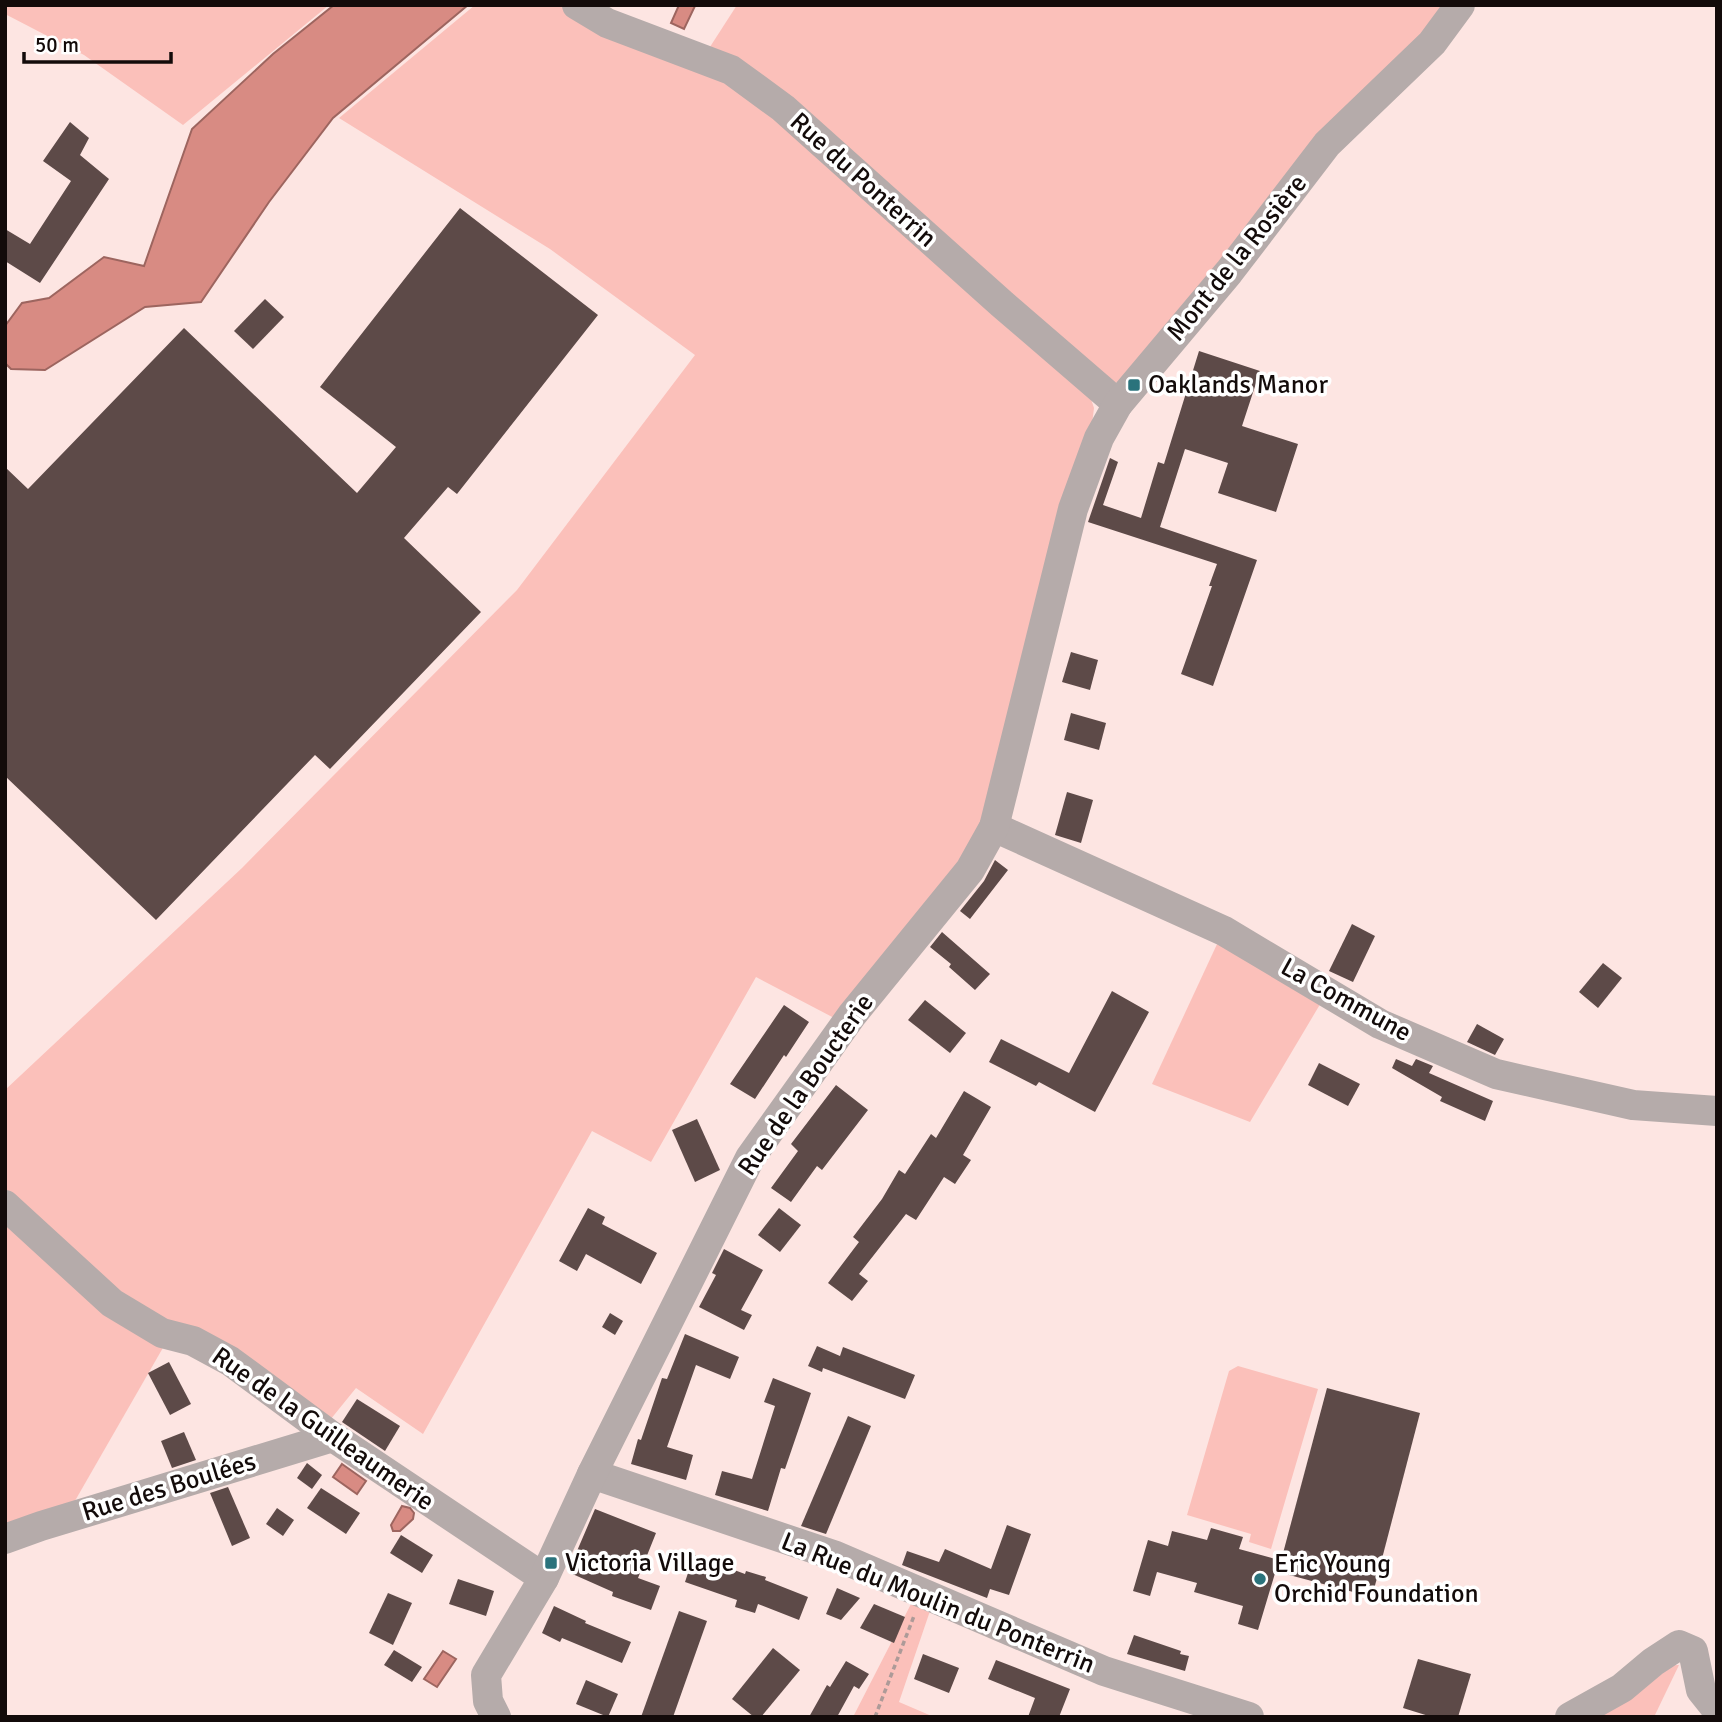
<svg xmlns="http://www.w3.org/2000/svg" width="1722" height="1722" viewBox="0 0 1722 1722" font-family="Signika,sans-serif">
<rect width="100%" height="100%" fill="#fde5e2"/>
<g fill="#fbc0ba">
<path d="M5,5h324l-146,120 -99,-70 -79,-41z"/>
<path d="M475,5h85l44,23 127,53 358,312 5,15 -2,16 -114,413 -140,183 -82,-43 -105,185 -59,-31 -169,303 -67,-46 -30,37 -194,-117 -127,-114v-104l237,-222 275,-278 178,-235 -145,-106 -211,-131z"/>
<path d="M737,5h712l-323,376 -18,3 -400,-334z"/>
<path d="M1218,942l104,59 -72,121 -98,-38z"/>
<path d="M5,1214l163,125 -96,167 -67,25z"/>
<path d="M1238,1366l80,23 -47,160 -22,-7 2,-8 -64,-19 42,-144z"/>
<path d="M911,1604l19,7 -31,91 35,15h-81z"/>
<path d="M1679,1665l-25,52h-68l72,-51z"/>
</g>
<g fill="#d88b83" stroke="#9d655f" stroke-width="2">
<path d="M334,5h134l-135,113 -64,84 -68,100 -56,5 -100,63 -34,-1 -6,-6v-37l17,-23 27,-5 55,-41 40,9 48,-137 81,-75z"/>
<path d="M679,5l16,1 -11,23 -13,-6z"/>
<path d="M342,1464l24,17 -9,13 -24,-17z"/>
<path d="M402,1506l8,2 4,5 -1,6 -13,12h-7l-2,-6z"/>
<path d="M443,1651l13,8 -19,28 -13,-8z"/>
</g>
<g fill="#5d4a48">
<path d="M70,122l19,16 -9,17 29,24 -69,104 -35,-22v-32l25,15 41,-63 -28,-20z"/>
<path d="M460,208l138,107 -141,179 -9,-7 -44,51 77,74 -151,157 -15,-14 -159,165 -151,-144v-309l23,22 156,-161 173,165 39,-46 -76,-60z"/>
<path d="M265,299l19,18 -31,32 -19,-18z"/>
<path d="M1199,351l61,20 -18,55 56,18 -22,68 -58,-19 10,-30 -43,-14 -25,78 97,33 -44,126 -32,-12 31,-88h-3l8,-22 -129,-42 22,-64 8,4 -15,43 38,13 17,-56 6,2z"/>
<path d="M1071,652l27,8 -8,30 -28,-8z"/>
<path d="M1071,713l35,10 -7,27 -35,-10z"/>
<path d="M1067,792l26,8 -12,43 -26,-8z"/>
<path d="M995,860l13,10 -38,49 -10,-8 24,-30z"/>
<path d="M1352,924l23,12 -22,46 -24,-11z"/>
<path d="M942,932l48,42 -15,16 -26,-23 2,-3 -21,-17z"/>
<path d="M1603,963l19,15 -24,30 -19,-16z"/>
<path d="M1112,991l37,21 -54,100 -56,-30 -3,4 -47,-24 12,-23 68,34z"/>
<path d="M925,1000l41,33 -16,20 -42,-33z"/>
<path d="M784,1005l25,17 -23,35 -2,-2 -29,44 -25,-15z"/>
<path d="M1477,1024l27,15 -9,16 -28,-13z"/>
<path d="M1396,1059l16,7 4,-7 17,7 -4,7 64,28 -8,20 -45,-20 2,-4 -50,-29z"/>
<path d="M1319,1063l41,21 -12,22 -40,-21z"/>
<path d="M836,1085l32,25 -46,60 -5,-4 -26,36 -20,-14 27,-37 -7,-7z"/>
<path d="M964,1091l27,16 -28,48 8,5 -16,24 -11,-7 -28,43 -10,-6 -47,60 9,7 -16,20 -24,-18 31,-41 -6,-5 29,-38 17,-29 6,4 26,-40 5,4z"/>
<path d="M697,1119l23,51 -25,12 -23,-52z"/>
<path d="M588,1208l17,9 -3,7 55,29 -16,31 -55,-30 -9,17 -18,-10z"/>
<path d="M779,1208l22,17 -21,27 -22,-17z"/>
<path d="M724,1249l39,21 -22,40 11,5 -8,15 -45,-23 17,-32 -4,-2z"/>
<path d="M610,1313l13,8 -8,14 -13,-8z"/>
<path d="M685,1334l54,23 -9,22 -34,-14 -29,82 26,8 -7,25 -55,-16 7,-25 3,1 21,-62 5,1z"/>
<path d="M817,1346l23,10 3,-9 72,28 -10,24 -82,-31 -1,4 -14,-6z"/>
<path d="M169,1362l22,42 -21,11 -22,-42z"/>
<path d="M773,1378l38,15 -26,76 -4,-1 -13,43 -53,-16 7,-24 30,8 23,-73 -11,-4z"/>
<path d="M1327,1388l93,25 -48,184 -94,-25z"/>
<path d="M357,1399l43,27 -15,25 -43,-29z"/>
<path d="M848,1416l23,10 -45,108 -25,-8z"/>
<path d="M184,1432l12,28 -24,8 -11,-27z"/>
<path d="M307,1463l15,12 -10,14 -15,-11z"/>
<path d="M228,1487l22,51 -18,8 -22,-53z"/>
<path d="M321,1488l39,25 -14,21 -39,-26z"/>
<path d="M277,1508l17,12 -11,16 -17,-12z"/>
<path d="M595,1509l61,24 -18,45 22,8 -9,24 -39,-14 1,-4 -45,-20z"/>
<path d="M1007,1525l24,9 -22,61 -19,-6 -3,9 -85,-33 5,-14 32,11 6,-13 46,20z"/>
<path d="M1211,1528l32,9 -4,12 40,11 -21,70 -20,-6 5,-18 -49,-14 3,-9 -40,-11 -7,24 -17,-5 15,-51 20,6 4,-15 35,9z"/>
<path d="M401,1535l32,20 -11,18 -32,-20z"/>
<path d="M694,1555l51,19 1,-3 20,6 -1,3 43,17 -9,23 -41,-16 -3,9 -20,-6 2,-7 -52,-18z"/>
<path d="M458,1579l36,12 -8,25 -37,-12z"/>
<path d="M837,1588l23,10 -19,22 -15,-6z"/>
<path d="M388,1593l24,10 -19,42 -24,-12z"/>
<path d="M874,1604l31,13 -11,26 -34,-15z"/>
<path d="M554,1606l32,15 -1,2 46,19 -9,21 -60,-25 -2,4 -18,-9z"/>
<path d="M679,1611l28,10 -34,96h-32z"/>
<path d="M1134,1635l47,16 -1,3 9,2 -4,15 -58,-17z"/>
<path d="M773,1648l27,22 -39,47h-7l-22,-18z"/>
<path d="M394,1650l28,17 -10,15 -28,-17z"/>
<path d="M923,1654l36,14 -10,25 -35,-14z"/>
<path d="M1418,1659l53,15 -13,43h-26l-29,-9z"/>
<path d="M996,1660l74,29 -11,28h-31l7,-19 -47,-19z"/>
<path d="M846,1661l23,13 -10,15 -5,-3 -17,31h-28l18,-32 3,2z"/>
<path d="M586,1680l32,14 -10,23 -32,-13z"/>
</g>
<g fill="none" stroke-linecap="round" stroke-linejoin="round">
<path stroke="#ad9a98" stroke-width="3.5" stroke-dasharray="5 3.5" stroke-linecap="butt" d="M875,1717l39,-101"/>
<g stroke="#b5abaa" stroke-width="30">
<path d="M577,5l30,18 124,47 52,38 219,196 116,100"/>
<path d="M994,827l230,104 156,93 116,50 137,31 84,6"/>
<path d="M5,1205l107,98 50,30 31,8 37,20 103,76 211,141"/>
<path d="M592,1474l244,82 268,115 145,46"/>
<path d="M5,1539l36,-13 292,-89"/>
<path d="M496,1717l-8,-16 -2,-26 58,-97 48,-104 158,-316 102,-143 118,-145 24,-43 79,-318 26,-71 19,-34 111,-132 98,-128 105,-101 28,-38"/>
<path d="M1570,1717l52,-29 31,-26 26,-17 14,6 8,39 16,20"/>
</g>
</g>
<g fill="#2a737c" stroke="#fff" stroke-width="2.5">
<rect x="1127" y="378" width="14" height="14" rx="3.5"/>
<rect x="544" y="1556" width="14" height="14" rx="3.5"/>
<circle cx="1260" cy="1579" r="7"/>
</g>
<g text-anchor="middle" dominant-baseline="central" stroke-width="7" stroke-linejoin="round" paint-order="stroke">
<g font-size="26" fill="#130b0a" stroke="#fff">
<text transform="translate(863 180) rotate(42)">Rue du Ponterrin</text>
<text transform="translate(1237 258) rotate(-51)">Mont de la Rosière</text>
<text transform="translate(1346 1000) rotate(29)">La Commune</text>
<text transform="translate(806 1085) rotate(-55)">Rue de la Boucterie</text>
<text transform="translate(323 1429) rotate(35)">Rue de la Guilleaumerie</text>
<text transform="translate(169 1487) rotate(-17)">Rue des Boulées</text>
<text transform="translate(938 1603) rotate(22)">La Rue du Moulin du Ponterrin</text>
</g>
<g font-size="26" fill="#130b0a" stroke="#fff" text-anchor="start">
<text x="1148" y="385">Oaklands Manor</text>
<text x="565" y="1563">Victoria Village</text>
<text x="1274" y="1564">Eric Young<tspan x="1274" dy="30">Orchid Foundation</tspan></text>
</g>
</g>
<rect width="1722" height="1722" fill="none" stroke="#130b0a" stroke-width="14"/>
<path d="M24 52v10h147v-10" fill="none" stroke="#130b0a" stroke-width="3.5"/>
<text x="35" y="52" font-size="21" fill="#130b0a" stroke="#ffffff" stroke-width="5" paint-order="stroke">50 m</text>
</svg>
